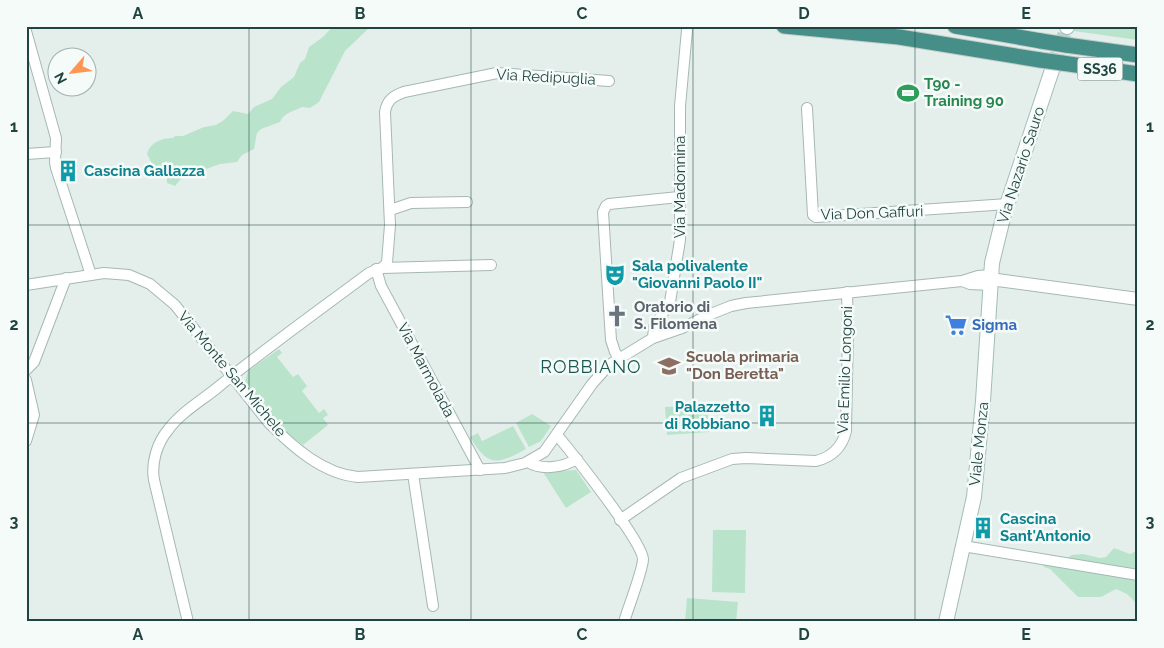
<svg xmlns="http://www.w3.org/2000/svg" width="1164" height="648" viewBox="0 0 1164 648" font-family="Raleway,sans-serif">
<rect width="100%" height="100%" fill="#e4efec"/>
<g fill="#bae3cb">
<path d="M333,26h40l-5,3 -23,22 -26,51 -9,6 -8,-1c-9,5 -18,5 -22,15l-19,7 -4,4 -3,16 -12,6 -5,7 -17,2 -17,6 -13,2 -5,2 -10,12 -8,-3c-1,-8 3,-13 1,-20l-2,-2 -7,8h-4l-8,-15c3,-12 15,-16 26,-16l2,-2h8l21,-9 12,-2 8,-5 9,-9 15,3 6,-7 18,-8 9,-12 13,-10 6,-14 5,-4 4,-12 14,-10z"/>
<path d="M1075,26h63v14l-64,-9z"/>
<path d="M279,349l3,4 -5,4 16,20 5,-3 9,12 -5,5 17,22 5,-4 4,6 -5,3 5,7 -25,20 -19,-14 -39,-49 3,-11z"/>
<path d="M707,405l2,27 -42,3 -2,-28z"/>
<path d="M532,414l19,12 -10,15 -12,6 -13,-24z"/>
<path d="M513,426l13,23c-29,16 -38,18 -56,-12l8,-4 4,8z"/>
<path d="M576,470l15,22 -25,16 -23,-36z"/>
<path d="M713,530h33l-1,63 -33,-1z"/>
<path d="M1114,548l16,6 6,-3 2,1v50h-3l-8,-8 -11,-5 -15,8h-23l-28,-28 -6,-2 -2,-5 1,-6 5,-1 14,6 10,-6 11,-1 17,4 6,-1z"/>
<path d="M687,598l51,4 -2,20h-51z"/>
</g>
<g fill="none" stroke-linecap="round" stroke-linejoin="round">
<path stroke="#bdcdc9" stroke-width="14" stroke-dasharray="14 7" stroke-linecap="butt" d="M1053,67l14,-40"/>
<g stroke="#a5b8b5" stroke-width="12">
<g id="minor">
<path d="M26,31l30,107 -1,24 1,6 35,107"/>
<path d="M807,108l6,107 3,2 192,-13"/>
<path d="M26,154l30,-2"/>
<path d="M390,210l21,-7 56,-1"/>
<path d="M382,268l109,-3"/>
<path d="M376,269l5,17 99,184"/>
<path d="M962,281l8,3 20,1"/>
<path d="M26,285l78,-12 25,2 21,9 25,21 94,118c24,24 54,51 89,54l147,-9 20,-5 19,-11 48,-68 17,-19 44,-27 29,-10 29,-14 20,-8 15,-3 216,-22 16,-5 13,-1"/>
<path d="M653,338l1,-11 16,-25 10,-62v-134l7,-76"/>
<path d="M619,358l-4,-6 -4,-12 -8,-128 3,-6 3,-2 70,-7"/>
<path d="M26,370l8,-8 32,-84"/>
<path d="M26,380l8,35 -8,26"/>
<path d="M557,435c15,18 85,106 86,124 0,11 -15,49 -19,63"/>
<path d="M528,462c14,9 36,5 49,-3"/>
<path d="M413,474l20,132"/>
<path d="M620,520l61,-42 51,-19 14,-1 70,3c16,-4 26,-13 30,-30l2,-100 -1,-39"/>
<path d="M963,546l175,29"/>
<path d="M188,622l-34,-142c-3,-17 3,-37 14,-50 12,-17 33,-29 49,-42 49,-40 101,-77 152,-115l13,-5 5,-5 3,-38 -5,-113c2,-12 8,-16 19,-20l93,-19 112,8"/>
</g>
</g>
<g stroke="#a5b8b5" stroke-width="14">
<path id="tertiary" d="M990,279l148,20"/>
</g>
<g stroke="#a1bcb7" stroke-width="16">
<g id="secondary">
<path d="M1067,27v-1"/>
<path d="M946,622l28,-125 9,-96 9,-138 12,-49 49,-147"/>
</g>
</g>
<g stroke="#c1cbc9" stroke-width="17">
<g id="trunk">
<path d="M784,26l115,11 141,23"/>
<path d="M955,26l86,15"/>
<path d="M1066,45l72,10"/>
<path d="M1062,63l76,11"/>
</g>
</g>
<use href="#minor" stroke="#fff" stroke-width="10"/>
<use href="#tertiary" stroke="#fff" stroke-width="12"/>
<use href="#secondary" stroke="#fff" stroke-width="14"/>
<use href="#trunk" stroke="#468f88" stroke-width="15"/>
<g stroke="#c1cbc9" stroke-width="17" stroke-linecap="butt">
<g id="trunk-bridge">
<path d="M1041,41l25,4"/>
<path d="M1040,60l22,3"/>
</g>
</g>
<use href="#trunk-bridge" stroke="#468f88" stroke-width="15"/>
</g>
<path fill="none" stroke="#20443f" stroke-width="1" stroke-opacity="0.55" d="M249,26v596M471,26v596M693,26v596M915,26v596M26,225h1112M26,423h1112"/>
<defs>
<g id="stadium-bare" transform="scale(1.725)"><path d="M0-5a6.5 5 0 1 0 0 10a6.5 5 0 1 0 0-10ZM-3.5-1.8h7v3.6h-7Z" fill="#2e9e5b" stroke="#f5fbf9" stroke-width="2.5" paint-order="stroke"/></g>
<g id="building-bare" transform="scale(1.725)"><path d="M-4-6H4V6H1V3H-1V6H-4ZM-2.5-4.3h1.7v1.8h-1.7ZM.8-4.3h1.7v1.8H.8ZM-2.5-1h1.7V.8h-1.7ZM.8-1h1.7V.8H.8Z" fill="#0f9aa8" stroke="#f5fbf9" stroke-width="2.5" paint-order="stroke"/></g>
<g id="theatre-bare" transform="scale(1.725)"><path d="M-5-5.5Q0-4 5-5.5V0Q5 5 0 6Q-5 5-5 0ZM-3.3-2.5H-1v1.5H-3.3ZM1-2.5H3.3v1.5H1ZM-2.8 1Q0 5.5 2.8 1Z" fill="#0f9aa8" stroke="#f5fbf9" stroke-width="2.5" paint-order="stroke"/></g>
<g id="church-bare" transform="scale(1.725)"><path d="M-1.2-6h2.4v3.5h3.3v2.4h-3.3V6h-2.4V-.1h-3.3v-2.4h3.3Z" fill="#6b7280" stroke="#f5fbf9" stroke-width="2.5" paint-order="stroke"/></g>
<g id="supermarket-bare" transform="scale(1.725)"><path d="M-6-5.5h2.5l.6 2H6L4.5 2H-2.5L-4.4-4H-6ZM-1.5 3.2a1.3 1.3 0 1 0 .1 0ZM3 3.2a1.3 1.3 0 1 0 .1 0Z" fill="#3f7fe0" stroke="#f5fbf9" stroke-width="2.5" paint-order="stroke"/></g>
<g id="school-bare" transform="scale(1.725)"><path d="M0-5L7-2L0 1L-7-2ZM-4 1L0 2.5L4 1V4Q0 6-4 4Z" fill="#8d6e63" stroke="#f5fbf9" stroke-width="2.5" paint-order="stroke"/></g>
</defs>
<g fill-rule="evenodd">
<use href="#stadium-bare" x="908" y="93"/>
<use href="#building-bare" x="68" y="171"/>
<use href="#theatre-bare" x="615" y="275"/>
<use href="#church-bare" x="617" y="316"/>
<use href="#supermarket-bare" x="956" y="325"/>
<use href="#school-bare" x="669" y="366"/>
<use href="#building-bare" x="767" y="416"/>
<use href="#building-bare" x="983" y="528"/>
</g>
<g text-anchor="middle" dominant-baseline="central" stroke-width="5" stroke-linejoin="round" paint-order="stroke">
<rect fill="#f5fbf9" stroke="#607b77" stroke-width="1" x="1077.5" y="57.5" width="45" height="23" rx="4"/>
<g font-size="14" font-weight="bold" fill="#20443f">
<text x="1100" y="69">SS36</text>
</g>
<g font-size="15" fill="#20443f" stroke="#f5fbf9">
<text transform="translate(546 77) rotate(3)">Via Redipuglia</text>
<text transform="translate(1021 165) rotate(-72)">Via Nazario Sauro</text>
<text transform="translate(680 187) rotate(-90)">Via Madonnina</text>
<text transform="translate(872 213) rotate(-2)">Via Don Gaffuri</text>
<text transform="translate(426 370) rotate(62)">Via Marmolada</text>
<text transform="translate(845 370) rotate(-88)">Via Emilio Longoni</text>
<text transform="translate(232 374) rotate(50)">Via Monte San Michele</text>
<text transform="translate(979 444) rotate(-84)">Viale Monza</text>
</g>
<g font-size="15" font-weight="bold" fill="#27864d" stroke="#f5fbf9" text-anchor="start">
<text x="924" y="84">T90 -<tspan x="924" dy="17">Training 90</tspan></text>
</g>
<g font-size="15" font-weight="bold" fill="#0d838f" stroke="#f5fbf9" text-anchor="start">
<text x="84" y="171">Cascina Gallazza</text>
<text x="632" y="266">Sala polivalente<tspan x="632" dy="17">"Giovanni Paolo II"</tspan></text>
<text x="750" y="407" text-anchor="end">Palazzetto<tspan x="750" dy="17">di Robbiano</tspan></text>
<text x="1000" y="519">Cascina<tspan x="1000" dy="17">Sant'Antonio</tspan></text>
</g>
<g font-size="15" font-weight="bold" fill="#5b616d" stroke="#f5fbf9" text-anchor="start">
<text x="634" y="307">Oratorio di<tspan x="634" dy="17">S. Filomena</tspan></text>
</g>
<g font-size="15" font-weight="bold" fill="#366cbe" stroke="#f5fbf9" text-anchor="start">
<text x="972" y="325">Sigma</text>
</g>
<g font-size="15" font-weight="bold" fill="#785e54" stroke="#f5fbf9" text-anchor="start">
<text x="686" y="357">Scuola primaria<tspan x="686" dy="17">"Don Beretta"</tspan></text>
</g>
<g font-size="18" letter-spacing="1" fill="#195952" stroke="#f5fbf9">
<text x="591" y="366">ROBBIANO</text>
</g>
</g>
<rect width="1164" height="648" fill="none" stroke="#f5fbf9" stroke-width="55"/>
<g transform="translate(72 72) rotate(242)"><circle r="24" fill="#f5fbf9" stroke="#a0b2af"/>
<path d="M0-4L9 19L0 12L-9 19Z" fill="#ff9552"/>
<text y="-8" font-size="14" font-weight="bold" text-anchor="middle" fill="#20443f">N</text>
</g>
<rect x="28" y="28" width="1108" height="592" fill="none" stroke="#20443f" stroke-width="2"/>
<g font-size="16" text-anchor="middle" font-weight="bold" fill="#20443f">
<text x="138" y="19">A</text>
<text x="360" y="19">B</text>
<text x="582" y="19">C</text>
<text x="804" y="19">D</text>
<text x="1026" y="19">E</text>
<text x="14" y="132">1</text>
<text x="1150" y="132">1</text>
<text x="14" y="330">2</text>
<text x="1150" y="330">2</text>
<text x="14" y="527">3</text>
<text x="1150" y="527">3</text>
<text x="138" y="640">A</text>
<text x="360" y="640">B</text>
<text x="582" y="640">C</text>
<text x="804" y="640">D</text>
<text x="1026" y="640">E</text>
</g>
</svg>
